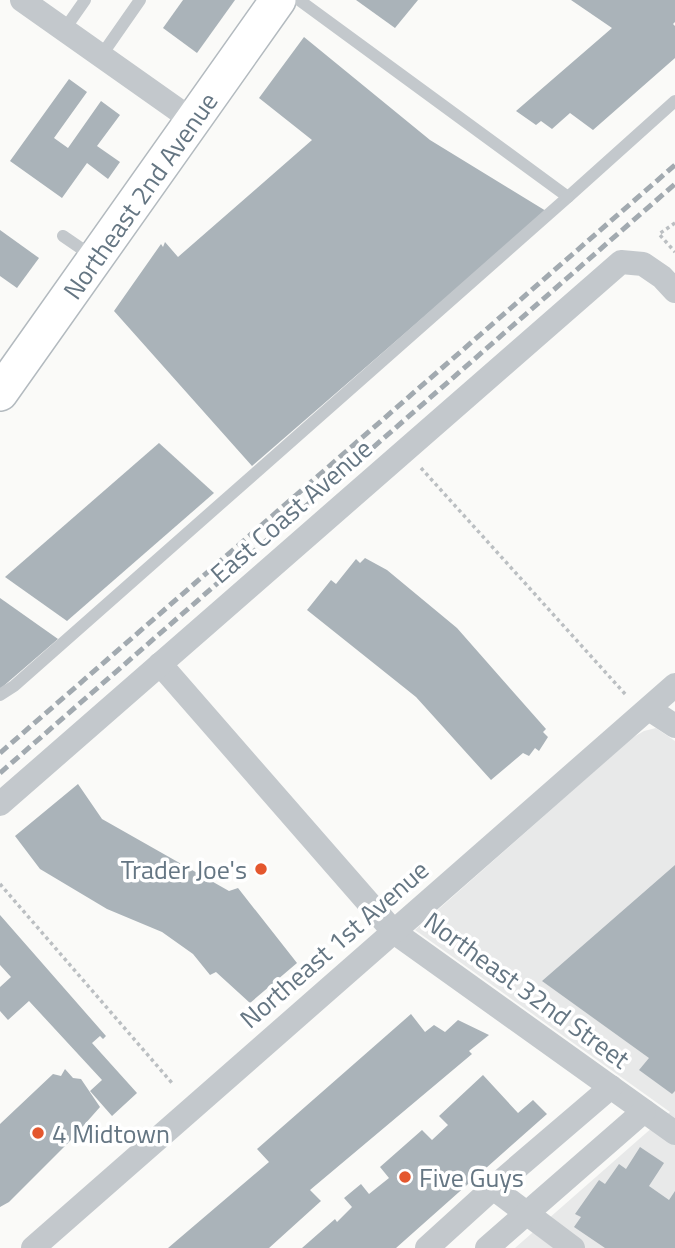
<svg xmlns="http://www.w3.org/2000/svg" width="675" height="1248" viewBox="0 0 675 1248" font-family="'Titillium Web',sans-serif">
<rect width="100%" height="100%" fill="#fafaf8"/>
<path fill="#e8e9e9" d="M656,728l19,13v507h-160l155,-136 -255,-182 217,-192 12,-7z"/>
<g fill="#aab3b9">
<path d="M183,0h52l-38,53 -34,-25z"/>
<path d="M356,0h62l-23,28z"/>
<path d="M571,0h104v22l-2,2 2,2v32l-82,72 -23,-17 -18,16 -11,-8 -5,4 -20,-14 96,-83z"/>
<path d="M304,37l126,103 116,71 -294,255 -138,-155 47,-67 2,3 2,-5 13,15 134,-117 -53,-42z"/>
<path d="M69,79l18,13 -33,46 14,10 33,-47 19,14 -23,31 23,16 -12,17 -21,-16 -25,35 -52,-37z"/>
<path d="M0,230l39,28 -22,30 -17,-12z"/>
<path d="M159,443l55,50 -147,128 -62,-44z"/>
<path d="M365,558l22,12 70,58 89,101 -3,3 5,5 -9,14 -4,-3 -6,8 -6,-3 -32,27 -75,-83 -109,-87 24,-30 5,4 20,-25 4,4z"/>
<path d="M0,598l58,41 -58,50z"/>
<path d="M78,784l24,35 127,72 9,-3 59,75 -47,40 -34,-31 -6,3 -17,-21 -31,-22 -55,-23 -67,-40 -25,-33z"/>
<path d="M675,865v226l-3,3 -33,-24 10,-12 -107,-77z"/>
<path d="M0,915l106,121 -3,3 -3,-3 -8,7 45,50 -25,23 -22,-25 12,-11 -73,-79 -21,19 -8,-9v-24l11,-10 -11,-12z"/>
<path d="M411,1014l14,18 9,-7 11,7 13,-12 31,15 -20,16 3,3 -162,136 11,11 -52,47h-101l101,-86 -12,-13z"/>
<path d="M65,1069l8,9 8,1 19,28 -31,35 -60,60 -9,5v-83l53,-50 8,2z"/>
<path d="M483,1075l35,38 15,-13 14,14 -151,134h-94l33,-29 2,3 15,-15 -8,-9 17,-14 8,10 20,-16 -9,-11 42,-37 10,10 16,-15 -9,-9z"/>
<path d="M640,1147l24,16 -15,23 20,14 6,-9v57h-70l-31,-21 7,-10 -6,-3 24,-34 6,4 14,-20 7,5z"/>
</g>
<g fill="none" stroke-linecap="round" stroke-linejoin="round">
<g stroke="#b3babf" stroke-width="38">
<g id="secondary">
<path id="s1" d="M0,393l278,-393"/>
</g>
</g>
<g stroke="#bbbfc2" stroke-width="3.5" stroke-dasharray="3.5 3.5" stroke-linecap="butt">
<path d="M675,223l-16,11 16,18"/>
<path d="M421,468l205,227"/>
<path d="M0,884l172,199"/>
</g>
<g stroke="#c3c8cc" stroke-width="12">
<path d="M299,0l269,197 107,-96"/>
<path d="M64,30l21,-30"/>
<path d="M101,56l39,-56"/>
<path d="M63,236l32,22"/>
<path d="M0,695l14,-9 554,-489"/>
</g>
<g stroke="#c3c8cc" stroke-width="24">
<path d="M22,0l170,120"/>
<path d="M160,664l234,268 281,201"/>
<path d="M649,709l26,17"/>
<path d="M0,804l621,-542 22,2 19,13 13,14"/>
<path d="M493,1188l80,60"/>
<path d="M33,1248l642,-563"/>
<path d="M427,1248l66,-60 118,-101"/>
<path d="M487,1248l157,-137"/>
</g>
<use href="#secondary" stroke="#fff" stroke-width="35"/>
<g stroke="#a2aab0" stroke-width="5" stroke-dasharray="10 5" stroke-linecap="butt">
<path d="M0,753l675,-588"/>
<path d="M0,773l675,-589"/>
</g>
</g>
<g fill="#e4572e" stroke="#fff" stroke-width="2.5">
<circle cx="261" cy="869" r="7"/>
<circle cx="38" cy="1133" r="7"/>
<circle cx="405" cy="1177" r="7"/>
</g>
<g text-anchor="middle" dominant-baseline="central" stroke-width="7" stroke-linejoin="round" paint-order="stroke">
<g font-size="26" fill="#657683" stroke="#fff">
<text stroke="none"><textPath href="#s1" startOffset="242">Northeast 2nd Avenue</textPath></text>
<text transform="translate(291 511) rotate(-41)">East Coast Avenue</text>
<text transform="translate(334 944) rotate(-41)">Northeast 1st Avenue</text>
<text transform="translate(527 990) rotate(36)">Northeast 32nd Street</text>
</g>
<g font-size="26" fill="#657683" stroke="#fff" text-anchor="start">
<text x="247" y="869" text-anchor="end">Trader Joe's</text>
<text x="52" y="1133">4 Midtown</text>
<text x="419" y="1177">Five Guys</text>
</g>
</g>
</svg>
